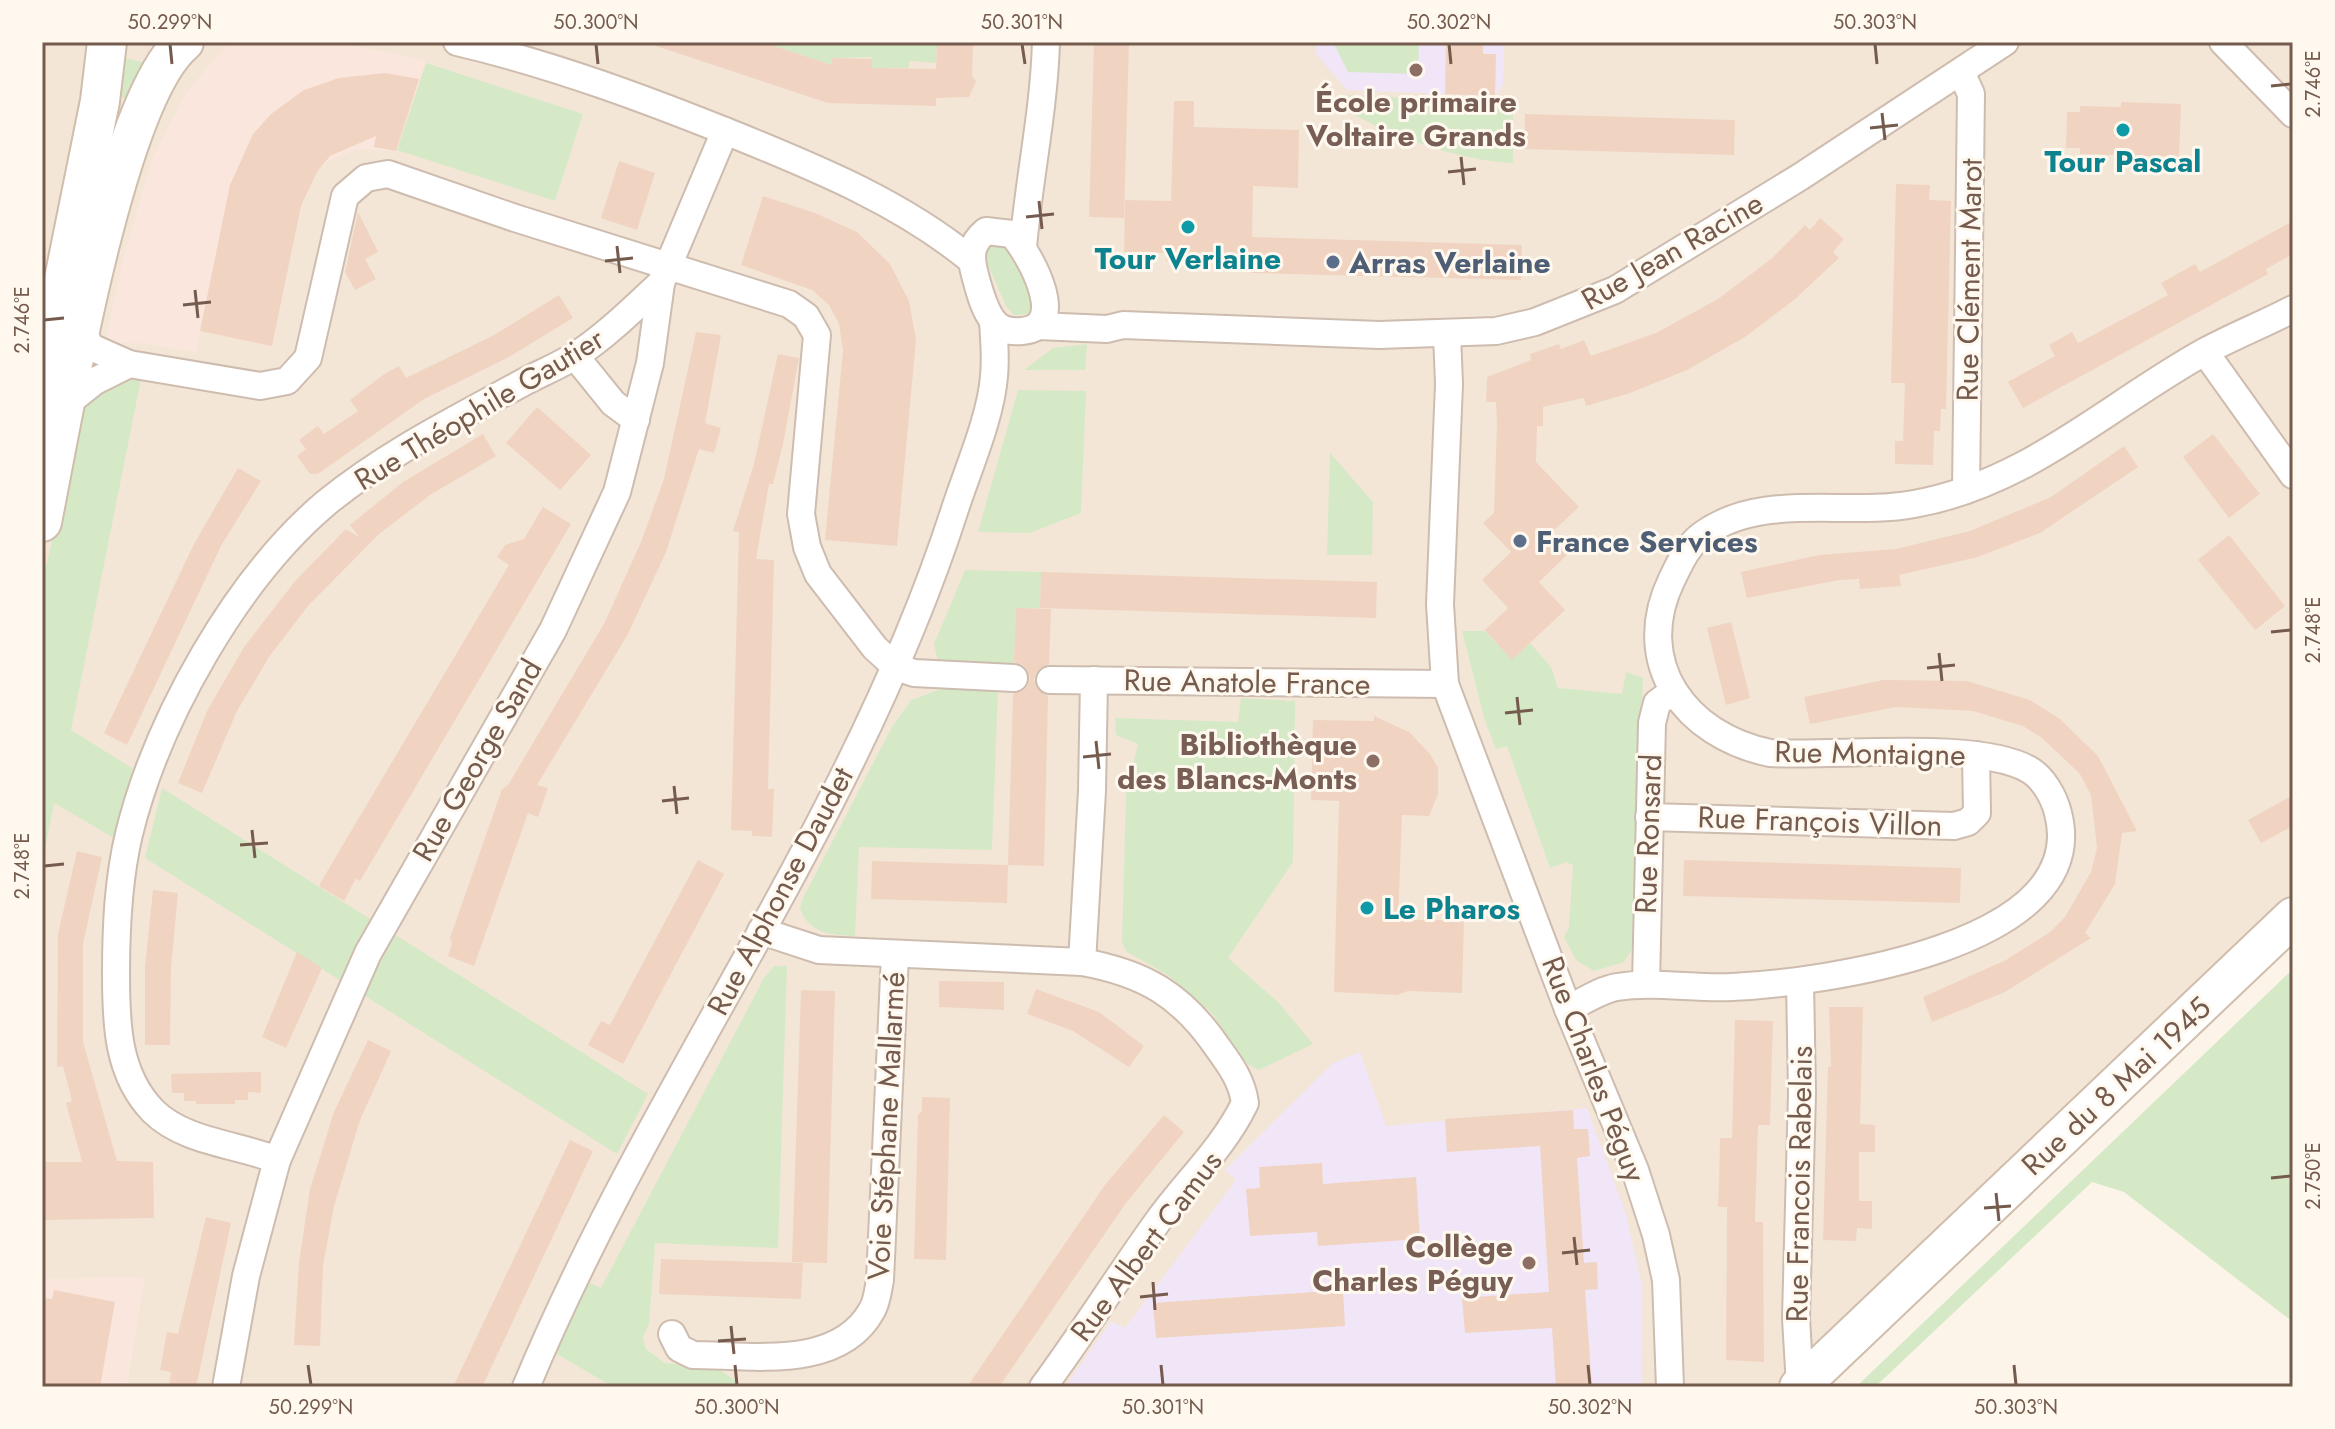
<svg xmlns="http://www.w3.org/2000/svg" width="2335" height="1429" viewBox="0 0 2335 1429" font-family="Jost,sans-serif">
<rect width="100%" height="100%" fill="#fcf4e8"/>
<path fill="#f3e6d7" d="M42,42h2251v875l-494,470h-1054l-31,-21 -49,-3 -19,-14 -3,-12 -100,9 70,41h-487l18,-109 -102,1z"/>
<g fill="#fbe6dd">
<path d="M229,42h110l87,19 -30,90 -39,-2 -30,13 -10,10 -16,34 -29,140 -72,-15 -4,21 -57,-9 -34,1 18,-85 30,-103 34,-64z"/>
<path d="M144,1278l-18,109h-84v-108z"/>
</g>
<g fill="#f1e5f8">
<path d="M1316,42h188l-1,43 -8,11 -148,-6 -31,-36z"/>
<path d="M1360,1052l26,74 201,-18 39,106 16,72 -1,101h-576l46,-66 14,7 111,-148 -11,-10 108,-107z"/>
</g>
<g fill="#d5e9c7">
<path d="M762,42h175l-1,21 -26,-2 -2,7h-36v-11l-39,1 -1,7z"/>
<path d="M1333,42h86l-1,32 -70,-2z"/>
<path d="M120,57l27,6 -16,37 -15,-4z"/>
<path d="M426,63l157,51 -28,87 -158,-51z"/>
<path d="M1348,95l165,9v59c-48,-1 -124,-27 -165,-52z"/>
<path d="M988,240l17,3c10,19 34,49 25,71l-16,1 -8,-9 -24,-55z"/>
<path d="M1087,344l-2,26h-61l29,-22z"/>
<path d="M141,379l-70,351 64,40 -21,68 -60,-35 -12,62v-281l41,-175 28,-27z"/>
<path d="M1018,390l68,1 -5,122 -51,20 -52,-1z"/>
<path d="M1330,453l43,49 -1,53h-45z"/>
<path d="M965,570l76,2 -1,36 -24,1 -2,55 -76,-2 -4,-18z"/>
<path d="M1462,631h23l27,28 18,-16 21,24 7,21 64,6 4,-22 17,6 -10,270 -9,14 -30,9 -18,-11 -12,-23 5,-10 4,-62 -7,-3 -16,6 -43,-122 -11,3 -12,-31z"/>
<path d="M947,687l51,2 -6,161 -133,-3 -4,89c-24,-1 -46,-2 -55,-28l3,-10 89,-171 19,-27z"/>
<path d="M1241,698l54,3 -2,161 -65,96 51,45 34,41 -54,26 -12,-6 -36,-52 -43,-37 -41,-23 -5,-9 4,-150 12,-49 -22,-9 -1,-17 123,4z"/>
<path d="M162,788l486,306 -31,60 -472,-296z"/>
<path d="M774,966h13l-9,282 -123,-5 -6,81 -6,13 3,12 19,14 49,3 31,21h-132l-70,-41 34,-69 24,11 163,-310z"/>
<path d="M2293,969v353l-169,-130 -32,-10 -217,205h-19z"/>
</g>
<g fill="#f0d4c1">
<path d="M656,42h106l70,23v-7l40,1v9l64,1 1,-27h36l-1,34 4,5 -7,16 -33,1v8l-108,-3 -172,-57z"/>
<path d="M1094,42h35l-5,176 -35,-1z"/>
<path d="M1446,42h37v12h13l-1,42 -50,-2z"/>
<path d="M385,73l34,6 -23,72 -22,-4 2,-11 -46,20 -13,16 -16,34 -29,140 -72,-15 30,-146 23,-51 18,-20 33,-24 35,-12z"/>
<path d="M1174,101h20v26l105,3 -1,58 -45,-2 -1,51 270,8 -1,35 -270,-7v-10l-85,-2v-8l-42,-1 1,-52 46,1z"/>
<path d="M2121,102l60,2 -2,53 -99,-3v-6h-14l1,-36h13v-6l41,1z"/>
<path d="M1525,114l210,6 -1,35 -210,-6z"/>
<path d="M619,161l36,12 -18,57 -36,-12z"/>
<path d="M1896,184l34,1 -1,15 22,1 -5,208h-5l-1,22h-6l-1,34 -38,-1v-23h8l2,-58h-14z"/>
<path d="M763,196l52,17 42,19 33,32 19,37 7,39 -19,206 -72,-6 18,-190 -4,-26 -10,-19 -17,-15 -71,-25z"/>
<path d="M358,212l20,40 -13,7 11,20 -21,11 -10,-18z"/>
<path d="M1820,218l24,21 -11,13 6,6 -45,42 -49,37 -58,33 -57,23 -44,13 -2,-8 -41,9v19h-6l-1,36 43,45 -30,28 19,19 -29,28 26,28 -53,50 -27,-30 23,-22 -26,-28 29,-28 -28,-29 11,-10 3,-88 -1,-23h-10l1,-25 44,-17 -1,-6 29,-10 2,5 23,-9 7,16 65,-23 62,-34 53,-40 34,-34 5,5z"/>
<path d="M2293,221v33l-27,15 2,5 -245,134 -15,-26 47,-26 -6,-11 23,-13 6,11 90,-48 -7,-12 34,-19 5,8z"/>
<path d="M559,295l14,23 -66,40 -83,41 -106,75h-8l-13,-18 9,-7 -7,-9 19,-14 6,8 34,-23 -8,-11 33,-25 16,-9 7,12 88,-43z"/>
<path d="M696,332l25,3 -16,88 16,5 -7,25 -15,-4 -33,103 -38,82 -91,151 11,3 -10,29 -10,-4 -54,153 -26,-10 4,-13 -2,-5 52,-149 6,-4 97,-163 36,-80 23,-63z"/>
<path d="M778,354l21,4 -16,86 -10,40h-4l-13,75 18,1 -6,229h6l-2,48 -20,-1v-5l-21,-1 8,-298 -6,-1 21,-67z"/>
<path d="M537,407l54,48 -31,35 -54,-47z"/>
<path d="M483,434l13,22 -66,39 -51,39 -71,72 -39,51 -32,54 -35,82 -24,-10 29,-72 37,-64 52,-67 50,-51 13,8 -9,-12 53,-43z"/>
<path d="M2213,434l47,60 -31,24 -46,-61z"/>
<path d="M2124,446l14,21 -98,66 -62,24 -79,18 2,11 -41,3 -1,-10 -20,1 -92,18 -6,-26 78,-17 77,-6 74,-18 81,-34z"/>
<path d="M238,468l23,13 -40,65 -94,199 -23,-12 90,-189z"/>
<path d="M543,507l28,17 -211,357 -4,-3 -12,23 -25,-15 6,-11 184,-310 -12,-8 8,-12 19,-6z"/>
<path d="M2229,535l56,71 -30,24 -57,-70z"/>
<path d="M1041,572l336,10 -1,36 -336,-10z"/>
<path d="M1016,608l35,1 -2,55 -12,7 -3,8 3,9 11,8 -4,170 -36,-1 5,-171 14,-7 3,-9 -7,-13 -9,-3z"/>
<path d="M1731,622l19,76 -24,7 -19,-77z"/>
<path d="M1883,680l84,1 63,19 30,19 38,37 39,75 -15,2 -7,51 -30,49 6,5 -86,54 -73,30 -9,-25 83,-37 44,-28 15,-15 26,-45 6,-24 -6,-53 -11,-21 -38,-36 -19,-12 -50,-15 -77,-4 -86,17 -6,-27z"/>
<path d="M1374,716l35,16 21,22 8,14v26l-9,22 -27,-1 -4,105h66l-2,73 -54,-2 -11,4 -63,-3 5,-191 -28,-1 2,-80 61,1z"/>
<path d="M2293,795v31l-32,17 -13,-23z"/>
<path d="M77,851l25,6 -19,87v98l34,119 36,1 1,56 -112,2v-58h40l-16,-59 6,-2 -9,-35 -6,1 1,-133z"/>
<path d="M698,860l26,14 -101,190 -35,-19 13,-24 9,4z"/>
<path d="M1684,860l277,8 -1,35 -277,-7z"/>
<path d="M872,861l136,4 -1,38 -136,-4z"/>
<path d="M153,890l25,3 -7,75 -1,77h-25v-78z"/>
<path d="M297,952l25,16 -36,80 -24,-11z"/>
<path d="M939,981l65,1v28l-65,-3z"/>
<path d="M1036,989l63,23 45,34 -15,21 -56,-36 -46,-17z"/>
<path d="M801,990l34,1 -8,272 -35,-1z"/>
<path d="M1829,1007h34l-3,117 15,1v27h-16v49h13v28l-15,-1 -1,13 -33,-1 5,-173h3z"/>
<path d="M1735,1020l38,1 -3,104h-12l-3,97h8l1,140 -38,-2 1,-153h-9l1,-23 1,-46h12z"/>
<path d="M368,1040l23,11 -31,69 -26,86 -11,60 -3,80 -26,-1 5,-83 11,-73 24,-77z"/>
<path d="M261,1072v21l-13,-1v8h-13v4h-39v-3h-12v-8h-12l-1,-19z"/>
<path d="M922,1097l28,1 -4,162 -32,-1 4,-144 4,-4z"/>
<path d="M1573,1110l1,19h14l2,27 -13,2 7,105 13,-1 1,27 -13,1 7,97h-36l-4,-59 -87,5 -3,-35 87,-6 -9,-146 -93,6 -2,-33z"/>
<path d="M1164,1115l20,17 -58,71 -127,184h-32l138,-202z"/>
<path d="M570,1140l23,11 -111,236h-29z"/>
<path d="M1322,1163l1,21 93,-7 4,62 -102,7 -1,-14 -67,4 -4,-47 14,-1 -1,-21z"/>
<path d="M206,1217l25,6 -35,164h-27l2,-15 -11,-2 7,-38 11,2z"/>
<path d="M661,1259l142,4 -2,36 -142,-5z"/>
<path d="M54,1290l61,12 -15,85h-58v-89l10,1z"/>
<path d="M1343,1290l2,36 -189,12 -3,-35z"/>
</g>
<g fill="none" stroke-linecap="round" stroke-linejoin="round">
<g stroke="#cebcaf" stroke-width="30">
<g id="street">
<path d="M457,42c98,23 191,58 283,95 81,33 163,67 231,123"/>
<path d="M2223,42l70,72"/>
<path d="M1961,72l10,22 -5,396"/>
<path d="M986,231l26,3c17,19 59,93 10,97 -11,1 -21,0 -28,-9 -10,-12 -15,-32 -19,-47 -5,-19 -5,-31 11,-44z"/>
<path d="M1023,247c6,-69 21,-136 23,-205"/>
<path d="M1038,326l69,3 16,-4 256,10 117,-4 39,-9 80,-32 185,-113 205,-135"/>
<path d="M82,331l9,16 38,17 131,22 27,-5 21,-23 37,-162 21,-18 22,-4 127,44 274,86 17,12 11,19 -16,179 6,33 11,27 57,74 21,19 18,6 100,5"/>
<path d="M1447,334l2,50 -9,220 5,80 123,325 67,161 21,65 10,45 4,107"/>
<path d="M2205,352l88,123"/>
<path d="M575,356l38,47 23,17"/>
<path d="M66,404l29,-23 34,-17"/>
<path d="M1050,680l395,4"/>
<path d="M1649,817l305,9 14,-4 9,-9 -1,-58"/>
<path d="M761,931l58,19 263,12c62,11 100,33 136,86 13,18 24,33 27,55 -21,44 -58,78 -87,118 -39,54 -75,112 -115,166"/>
<path d="M1082,962l10,-171 2,-111"/>
<path d="M1646,984l6,-261 5,-20 15,-11"/>
<path d="M1568,1009c16,-8 32,-19 49,-22 36,-6 78,2 115,0 86,-4 361,-40 326,-174 -4,-16 -15,-36 -30,-44 -54,-29 -193,-12 -258,-16 -84,-17 -139,-90 -98,-174 8,-16 15,-33 30,-44 60,-44 143,-18 212,-31 114,-20 194,-99 292,-153 28,-15 58,-27 87,-42"/>
<path d="M277,1160c-40,-16 -93,-18 -124,-49 -36,-37 -37,-88 -37,-137 0,-47 2,-94 13,-140 28,-114 107,-255 197,-331 60,-49 130,-84 198,-121 17,-9 37,-17 54,-28 31,-21 56,-46 83,-71"/>
<path d="M672,1334l7,14 14,7c57,0 146,16 179,-45 5,-8 6,-20 8,-30l15,-325"/>
<path d="M1800,1386l-4,-68 6,-225 -2,-112"/>
<path d="M226,1387l20,-111 31,-116 91,-207 185,-323 64,-138 33,-129 11,-80 64,-152"/>
<path d="M526,1387c125,-301 329,-566 429,-878 13,-40 36,-92 39,-133 2,-18 0,-37 -1,-55"/>
</g>
</g>
<g stroke="#d0bdac" stroke-width="42">
<g id="secondary">
<path d="M42,388l58,-287 7,-59"/>
<path d="M42,522c20,-99 72,-421 142,-480"/>
<path d="M1799,1387l494,-470"/>
</g>
</g>
<use href="#street" stroke="#fff" stroke-width="26"/>
<use href="#secondary" stroke="#fff" stroke-width="38"/>
</g>
<path fill="none" stroke="#755b4d" stroke-width="3" d="M170,44l2,20M596,44l2,20M1022,44l3,20M1449,44l2,20M1875,44l2,20M2271,86l20,-2M1882,113l3,27M1870,128l28,-3M1461,157l3,28M1448,172l28,-3M1039,201l3,28M1026,217l28,-3M617,246l3,27M605,261l28,-3M195,290l3,28M183,305l28,-3M44,320l20,-2M2271,632l20,-2M1939,653l3,28M1927,668l28,-3M1517,697l3,28M1505,713l28,-3M1096,741l3,28M1083,757l28,-3M674,786l3,28M662,801l27,-3M252,830l3,28M240,845l28,-2M44,866l20,-2M2271,1178l20,-2M1996,1193l3,28M1984,1208l27,-2M1574,1237l3,28M1562,1253l28,-3M1153,1282l2,28M1140,1297l28,-3M731,1326l3,28M718,1341l28,-2M308,1365l3,20M735,1365l2,20M1161,1365l2,20M1588,1365l2,20M2014,1365l2,20"/>
<g fill="#8d6e63" stroke="#fef8ef" stroke-width="3">
<circle cx="1416" cy="70" r="8"/>
<circle cx="1373" cy="761" r="8"/>
<circle cx="1529" cy="1263" r="8"/>
</g>
<g fill="#0f9aa8" stroke="#fef8ef" stroke-width="3">
<circle cx="2123" cy="130" r="8"/>
<circle cx="1188" cy="227" r="8"/>
<circle cx="1367" cy="908" r="8"/>
</g>
<g fill="#5c6f8a" stroke="#fef8ef" stroke-width="3">
<circle cx="1333" cy="262" r="8"/>
<circle cx="1520" cy="541" r="8"/>
</g>
<g text-anchor="middle" dominant-baseline="central" stroke-width="6" stroke-linejoin="round" paint-order="stroke">
<g font-size="30" font-weight="bold" fill="#785e54" stroke="#fef8ef" text-anchor="end">
<text x="1416" y="101" text-anchor="middle">École primaire<tspan x="1416" dy="34">Voltaire Grands</tspan></text>
<text x="1357" y="744">Bibliothèque<tspan x="1357" dy="34">des Blancs-Monts</tspan></text>
<text x="1513" y="1246">Collège<tspan x="1513" dy="34">Charles Péguy</tspan></text>
</g>
<g font-size="30" font-weight="bold" fill="#0d838f" stroke="#fef8ef">
<text x="2123" y="161">Tour Pascal</text>
<text x="1188" y="258">Tour Verlaine</text>
<text x="1383" y="908" text-anchor="start">Le Pharos</text>
</g>
<g font-size="30" fill="#755b4d" stroke="#fef8ef">
<text transform="translate(1672 251) rotate(-30)">Rue Jean Racine</text>
<text transform="translate(1969 280) rotate(-89)">Rue Clément Marot</text>
<text transform="translate(479 409) rotate(-31)">Rue Théophile Gautier</text>
<text transform="translate(1247 682) rotate(1)">Rue Anatole France</text>
<text transform="translate(1870 753) rotate(1)">Rue Montaigne</text>
<text transform="translate(477 760) rotate(-60)">Rue George Sand</text>
<text transform="translate(1820 821) rotate(2)">Rue François Villon</text>
<text transform="translate(1648 834) rotate(-88)">Rue Ronsard</text>
<text transform="translate(780 891) rotate(-62)">Rue Alphonse Daudet</text>
<text transform="translate(1594 1069) rotate(69)">Rue Charles Péguy</text>
<text transform="translate(2116 1086) rotate(-43)">Rue du 8 Mai 1945</text>
<text transform="translate(886 1126) rotate(-87)">Voie Stéphane Mallarmé</text>
<text transform="translate(1799 1184) rotate(-89)">Rue Francois Rabelais</text>
<text transform="translate(1146 1246) rotate(-53)">Rue Albert Camus</text>
</g>
<g font-size="30" font-weight="bold" fill="#4e5e75" stroke="#fef8ef" text-anchor="start">
<text x="1349" y="262">Arras Verlaine</text>
<text x="1536" y="541">France Services</text>
</g>
</g>
<rect width="2335" height="1429" fill="none" stroke="#fef8ef" stroke-width="88"/>
<rect x="44" y="44" width="2247" height="1341" fill="none" stroke="#755b4d" stroke-width="3"/>
<g font-size="20" text-anchor="middle" fill="#755b4d">
<text x="170" y="29">50.299°N</text>
<text x="596" y="29">50.300°N</text>
<text x="1022" y="29">50.301°N</text>
<text x="1449" y="29">50.302°N</text>
<text x="1875" y="29">50.303°N</text>
<text transform="translate(2313 84) rotate(-90)" y="7">2.746°E</text>
<text transform="translate(22 320) rotate(-90)" y="7">2.746°E</text>
<text transform="translate(2313 630) rotate(-90)" y="7">2.748°E</text>
<text transform="translate(22 866) rotate(-90)" y="7">2.748°E</text>
<text transform="translate(2313 1176) rotate(-90)" y="7">2.750°E</text>
<text x="311" y="1414">50.299°N</text>
<text x="737" y="1414">50.300°N</text>
<text x="1163" y="1414">50.301°N</text>
<text x="1590" y="1414">50.302°N</text>
<text x="2016" y="1414">50.303°N</text>
</g>
</svg>
